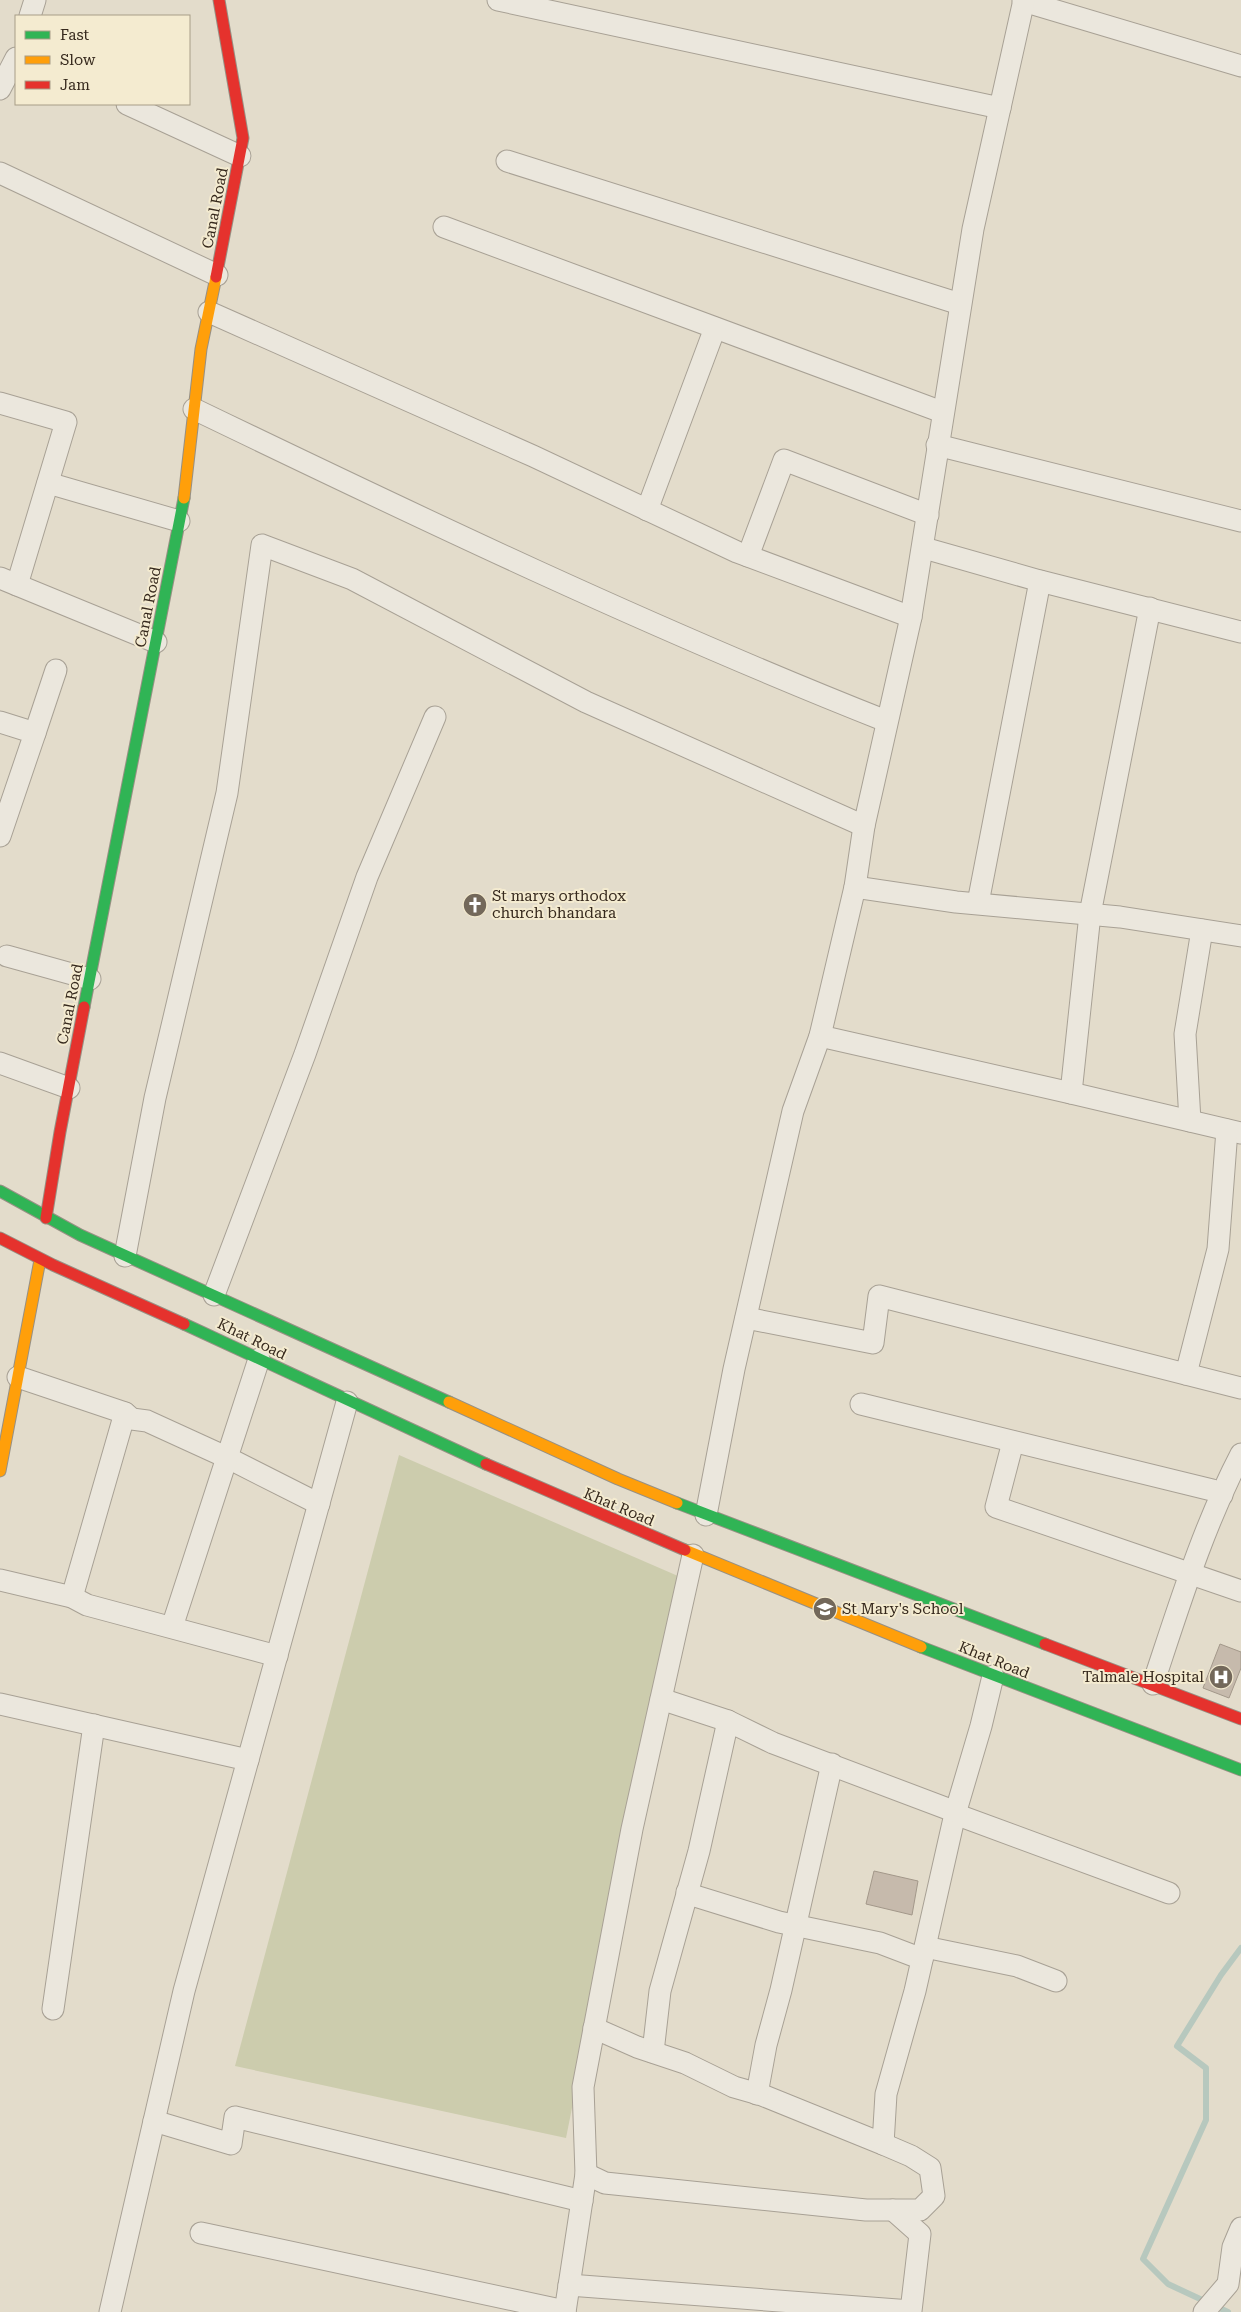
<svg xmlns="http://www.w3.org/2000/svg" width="1241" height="2312" viewBox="0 0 1241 2312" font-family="'Roboto Serif',serif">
<rect width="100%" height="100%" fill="#e3dccb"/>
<path fill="#ccccad" d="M399,1455l279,121 -112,562 -331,-72z"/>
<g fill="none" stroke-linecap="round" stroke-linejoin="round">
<path stroke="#b7c8be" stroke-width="6" d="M1228,2312l-60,-28 -25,-25 63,-139v-52l-29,-22 44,-71 20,-27"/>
</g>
<g fill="#c6baac" stroke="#a3988a">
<path d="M1220,1644l21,8v16l-12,30 -26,-10z"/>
<path d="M874,1871l44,10 -6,34 -46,-11z"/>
</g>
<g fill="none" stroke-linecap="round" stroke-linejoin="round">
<g stroke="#a8a195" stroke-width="23">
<g id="street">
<path d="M498,0l502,108"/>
<path d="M1023,1l218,65"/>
<path d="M30,16l5,-16"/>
<path d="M0,89l16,-31"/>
<path d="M127,104l113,52"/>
<path d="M507,161l453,143"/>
<path d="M0,173l217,102"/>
<path d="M444,227l498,185"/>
<path d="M209,312l324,144 204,96 174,65"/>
<path d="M0,403l66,19 -49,163"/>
<path d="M194,409c228,110 457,219 692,312"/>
<path d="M937,445l304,76"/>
<path d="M48,483l131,38"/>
<path d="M647,510l68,-182"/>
<path d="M924,548l116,33 201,51"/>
<path d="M748,556l36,-96 144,55"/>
<path d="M0,578l156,64"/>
<path d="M0,722l35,11 -35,103"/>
<path d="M35,733l21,-63"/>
<path d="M855,887l101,15 164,15 121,19"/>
<path d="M978,903l62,-322"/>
<path d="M7,956l83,23"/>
<path d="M820,1036l251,57 170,40"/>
<path d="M0,1063l69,25"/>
<path d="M1071,1093l19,-179 60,-306"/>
<path d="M1190,1121l-5,-87 17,-104"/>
<path d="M125,1256l30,-158 72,-305 35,-248 90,34 234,123 278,124"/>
<path d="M214,1295l91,-241 62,-177 68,-160"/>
<path d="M746,1318l127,25 6,-47 362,92"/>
<path d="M1186,1374l32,-125 9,-119"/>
<path d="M18,1377l107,36 7,6 15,2 81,37 91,46"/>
<path d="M861,1404l351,86 10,5"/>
<path d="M1013,1442l-17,65 245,84"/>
<path d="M706,1515l28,-146 59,-258 27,-75 35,-149 9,-61 47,-209 62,-388 51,-229"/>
<path d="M0,1580l72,17 15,8 190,51"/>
<path d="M72,1597l53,-184"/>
<path d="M172,1627l87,-268"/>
<path d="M1153,1684c26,-78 50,-157 88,-230"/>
<path d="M661,1699l67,22"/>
<path d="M0,1704l248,56"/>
<path d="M955,1814l214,79"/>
<path d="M687,1892l8,4 84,26 101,21 42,16"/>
<path d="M925,1947l92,19 39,15"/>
<path d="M53,2009l41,-284"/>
<path d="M594,2028l43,19 48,16 49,24 28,8 121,49 3,-50 29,-103 40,-177 26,-88 12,-50"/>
<path d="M653,2052l7,-61 39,-140 29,-130 45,22 183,69"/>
<path d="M757,2094l9,-49 15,-55 51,-226"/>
<path d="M154,2121l77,23 4,-27 347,84"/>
<path d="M586,2174l19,9 261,27h54l14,-14 -4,-28 -19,-12 -28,-12"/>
<path d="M201,2233l364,78"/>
<path d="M569,2285l342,26 9,-77 -27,-24"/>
<path d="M110,2312l74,-321 163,-589"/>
<path d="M565,2312l21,-138 -3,-87 49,-258 61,-274"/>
<path d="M1204,2312l24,-28 5,-37 8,-19"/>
</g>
</g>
<g stroke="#979084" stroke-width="13">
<g id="fast">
<path d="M84,1007l100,-509"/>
<path d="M0,1191l80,44 369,167"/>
<path d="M184,1324l302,140"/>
<path d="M677,1503l368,141"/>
<path d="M921,1647l320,123"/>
</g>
</g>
<g stroke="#979084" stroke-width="13">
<g id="slow">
<path d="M184,498l17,-149 15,-72"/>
<path d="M449,1402l169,77 59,24"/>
<path d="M0,1471l40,-211"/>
<path d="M685,1550l236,97"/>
</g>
</g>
<g stroke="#979084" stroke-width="13">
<g id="jam">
<path d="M216,277l27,-139 -24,-138"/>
<path d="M46,1218l14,-86 24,-125"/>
<path d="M0,1238l53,27 131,59"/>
<path d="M486,1464l199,86"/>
<path d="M1045,1644l196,75"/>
</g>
</g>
<use href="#street" stroke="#ebe7dd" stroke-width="21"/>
<use href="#fast" stroke="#30b455" stroke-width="11"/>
<use href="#slow" stroke="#ff9f0a" stroke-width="11"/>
<use href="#jam" stroke="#e5322d" stroke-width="11"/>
</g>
<defs>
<g id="church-disc" transform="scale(1.25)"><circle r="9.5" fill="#73685a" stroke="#f4ebd0"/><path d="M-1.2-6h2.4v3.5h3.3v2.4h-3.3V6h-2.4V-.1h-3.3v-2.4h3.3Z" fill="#fff"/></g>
<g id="school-disc" transform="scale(1.25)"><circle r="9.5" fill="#73685a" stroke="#f4ebd0"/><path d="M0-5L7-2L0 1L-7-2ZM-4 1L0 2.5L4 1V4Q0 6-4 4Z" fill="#fff"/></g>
<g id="hospital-disc" transform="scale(1.25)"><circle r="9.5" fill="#73685a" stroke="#f4ebd0"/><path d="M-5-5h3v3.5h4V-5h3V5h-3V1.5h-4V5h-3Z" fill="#fff"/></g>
</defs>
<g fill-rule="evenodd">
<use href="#church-disc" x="475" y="905"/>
<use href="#school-disc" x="825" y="1609"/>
<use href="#hospital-disc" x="1221" y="1677"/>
</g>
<g text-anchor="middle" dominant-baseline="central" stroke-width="4" stroke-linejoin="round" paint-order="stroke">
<g font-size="15" fill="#36291d" stroke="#f4ebd0">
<text transform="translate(215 208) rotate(-79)">Canal Road</text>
<text transform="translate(148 607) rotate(-79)">Canal Road</text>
<text transform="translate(70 1004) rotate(-79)">Canal Road</text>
<text transform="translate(252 1339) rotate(26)">Khat Road</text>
<text transform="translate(619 1507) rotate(23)">Khat Road</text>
<text transform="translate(994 1660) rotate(22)">Khat Road</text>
</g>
<g font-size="15" fill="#36291d" stroke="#f4ebd0" text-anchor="start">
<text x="492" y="896">St marys orthodox<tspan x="492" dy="17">church bhandara</tspan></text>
<text x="842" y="1609">St Mary's School</text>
<text x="1204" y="1677" text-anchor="end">Talmale Hospital</text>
</g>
</g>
<rect x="15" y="15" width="175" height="90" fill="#f4ebd0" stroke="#a89d88"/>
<rect x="25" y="31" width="25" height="8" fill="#30b455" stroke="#a89d88"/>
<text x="60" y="40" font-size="15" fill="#36291d">Fast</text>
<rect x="25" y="56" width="25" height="8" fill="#ff9f0a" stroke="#a89d88"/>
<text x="60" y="65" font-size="15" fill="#36291d">Slow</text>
<rect x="25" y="81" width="25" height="8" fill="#e5322d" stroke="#a89d88"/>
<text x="60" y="90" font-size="15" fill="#36291d">Jam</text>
</svg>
